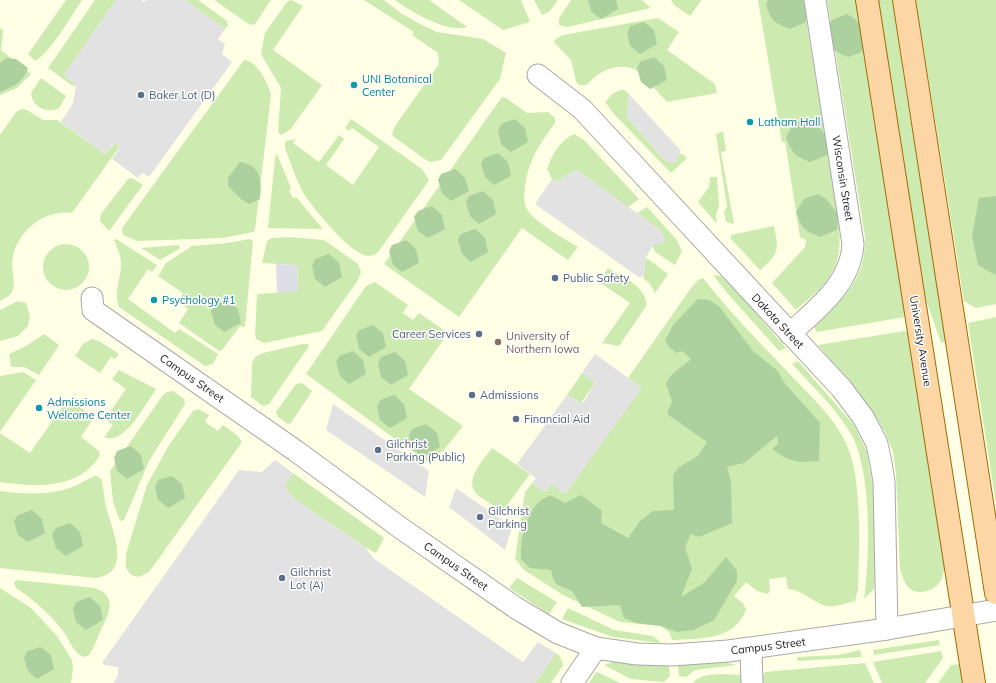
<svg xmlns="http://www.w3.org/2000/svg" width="996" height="683" viewBox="0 0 996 683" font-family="Mulish,sans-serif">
<rect width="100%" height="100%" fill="#f2efe9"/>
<rect fill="#ffffe5" x="0" y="0" width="996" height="683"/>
<g fill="#cdebb0">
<path d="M66,0h16c-10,15 -32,53 -47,61l-7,-7z"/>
<path d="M95,0h21l-52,75 12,10 -3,1 -25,-18z"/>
<path d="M185,0h13l29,21 1,5 -3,3z"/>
<path d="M214,0h57l-16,24 -5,1z"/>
<path d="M291,0l12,6 -30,44 49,35 -32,45 -9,5 -3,-3 3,-44 -20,-34 4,-21 22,-31z"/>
<path d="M364,0h20l18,14 20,11 15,7 46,7 23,14 -6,26 -59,81 -12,2 -35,-25 -2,-3 3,-8 44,-62 -1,-11 -26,-18 2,-3z"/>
<path d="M395,0h34l38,27c-18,7 -58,-16 -72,-27z"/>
<path d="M459,0h62l9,22 -27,8z"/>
<path d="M534,0h24l-8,11 -8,4z"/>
<path d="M571,0h71l9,8 -84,19 -8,-2v-7z"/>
<path d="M671,0h30v1l-11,15 -16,-11z"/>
<path d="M758,0h45l36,224c4,47 -10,57 -43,86l-24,-27 33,-36 1,-7 -6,-3 -15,-95h-3z"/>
<path d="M827,0h29l49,317 -88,15 -3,-5c29,-30 52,-45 51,-90z"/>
<path d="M878,0h15l13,93 41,249 -6,1 -16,-46z"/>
<path d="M916,0h80v304l-20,4 -12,-7z"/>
<path d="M658,18l21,14 -12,18 48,34 2,9 -50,9c-7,-7 -26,-30 -33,-33 -18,-7 -37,3 -47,16h-8l-3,-4 -5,-21 -17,-18 2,-3 7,-4z"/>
<path d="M0,28l3,2 -2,20 30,24 -14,14 -17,7z"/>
<path d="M244,60c13,0 24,24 27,35l-16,135 -2,2 -31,6 -84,3 -15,-6 -1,-7z"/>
<path d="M41,78l25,18 -7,12c-13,6 -27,-1 -28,-15z"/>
<path d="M620,90h4l5,4 -2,23 38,44 10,2 4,-9h3l5,4 -16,15 -57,-59 -9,-12 7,-8z"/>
<path d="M502,97l4,1 21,15 21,-1 7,6v5c-16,22 -26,36 -30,64 -1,8 -2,17 3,24 12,15 34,26 50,36l-10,13 -46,-32 -63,89 -75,-53z"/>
<path d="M21,109l6,1 16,10h14l48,34 10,-11 5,3 -48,67c-30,-4 -59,22 -60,51 0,10 4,19 0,28 -2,4 -8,7 -12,9v-166l16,-23z"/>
<path d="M351,119l71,50 7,11 -50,71c-3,3 -6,5 -11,5 -17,-1 -54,-47 -64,-62 -8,-14 -13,-31 -19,-46v-7l11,-2 -3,4 26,19 20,-27 5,4 -18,26 27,20 26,-38 -27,-19 -3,3 -4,-3z"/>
<path d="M723,131l3,20 -5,1 13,72 -8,-2 -2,-10 3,-5 -11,-73z"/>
<path d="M574,134l10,6 55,59 -11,8 -51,-37 -20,11 -5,-2 -5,-10c5,-14 12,-28 27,-35z"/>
<path d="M277,154l14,34 -2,2 4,8 3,-1 27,32 -55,-1 7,-70z"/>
<path d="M710,177h7l2,28 -3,10 1,9 -19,-22 11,-15z"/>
<path d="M132,178l11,7 -34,46 -9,-10 1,-7 27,-35z"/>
<path d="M647,207l29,32 6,12 -7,14 -20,-13 -2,-6 9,-15 -25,-18z"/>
<path d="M774,226c5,24 5,28 -14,44l-29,-31v-4z"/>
<path d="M290,237l34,3 34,24 3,8 -3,8 -36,51 -58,12 -8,-4 -1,-4 2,-41 41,-3 -1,-26 -35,-2 5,-22 5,-3z"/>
<path d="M116,239l41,26 -5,7 -4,-3 -20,30 47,34 4,-4 39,25 -5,10 -8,2 -86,-59c-6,-14 2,-28 2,-43 0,-9 -4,-16 -7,-24z"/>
<path d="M250,239l3,2 -8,86 -5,-1 -18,24 -3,1 -40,-28 9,-14 -10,-8 5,-8 -25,-17 8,-13 26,-17 35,-3z"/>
<circle cx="66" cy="267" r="23"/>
<path d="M179,245l1,3 -20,12 -19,-12z"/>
<path d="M645,259h3l20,15 -13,19 -5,-9 -7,-6z"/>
<path d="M608,268c15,9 37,18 39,37l-28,41 -17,-3 28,-40 -31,-21z"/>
<path d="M713,275l8,1 13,12 52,60 -7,3 -51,-57z"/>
<path d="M703,278c25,32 53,61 81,90 23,25 55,52 66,85 12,37 9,97 8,136l-3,12c-10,2 -23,8 -32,4 -13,-5 -21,-15 -35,-16l-2,-12 -17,2 1,12 -2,3 -11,-3 -11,-9 -12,14 9,7 3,7c-12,31 -45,28 -74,30l-2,-7 -9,-7 -41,-4 -57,-27 -39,-25 -9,-11 10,-67 7,-9 13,9 6,-8 14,10 76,-107 -13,-9 63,-90 7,-8z"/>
<path d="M375,282l33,23 -5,8 10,7 6,-7 29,20 -39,56 54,37 -20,25 -16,11 -121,-88 60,-88z"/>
<path d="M18,301l8,2 4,13 -2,10 -10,10 -18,5v-31z"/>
<path d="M996,317v187l-28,-181z"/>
<path d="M904,331l4,1 37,236c-2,3 -2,9 -4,12 -6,11 -24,17 -33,7 -4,-5 -6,-11 -8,-18l-4,-95 -3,-22 -8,-20 -14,-23 -53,-64z"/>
<path d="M44,334l15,11 -20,30 -15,-8h-13l-2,-13 17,-8z"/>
<path d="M92,339l7,2 20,13 -4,5 -4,-2 -11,16 -25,-17 8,-12z"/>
<path d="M302,344h6l1,2 -40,58 -6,2 -12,-9 1,-34 3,-6 8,-4z"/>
<path d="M798,361l56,64 13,27 6,36 3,82 -2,19 -10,10c6,-42 8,-129 -13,-165 -15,-26 -39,-48 -59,-70z"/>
<path d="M119,370l37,19c-10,14 -32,58 -52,48l9,-12 -8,-6 21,-30 -14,-10z"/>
<path d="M23,372l13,8 -36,52v-56z"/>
<path d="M582,373l13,10 -14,20 -14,-8z"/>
<path d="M302,383l10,8 -21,32 -3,1 -10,-7 -2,-5 20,-28z"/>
<path d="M173,391l11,8 1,5 -36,57 -25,59 -4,1 -7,-19 -3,-31 53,-76 4,-3z"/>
<path d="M68,399l26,18 -13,20 18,14 1,4c-20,35 -66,32 -100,27v-49l30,20z"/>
<path d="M198,409l11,6 -4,7 13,9 5,-6 15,11 4,6 -93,130 -10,5 -8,-2 -5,-7v-14l21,-69 22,-40 24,-34z"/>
<path d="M492,448l38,26 -25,34c-7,2 -14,-4 -20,-8 -3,-2 -8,-5 -10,-8 -10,-14 10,-34 17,-44z"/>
<path d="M293,473l91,65 -8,15 -11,-6 -69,-47 -9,-9 -2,-6z"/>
<path d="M94,476h3l4,3c3,9 3,19 5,28 6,22 27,66 -10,71l-96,-10v-77c26,3 53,5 77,-6 6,-3 11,-6 17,-9z"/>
<path d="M517,578l40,24 -8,12 -40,-26z"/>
<path d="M17,580l78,8c24,8 13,28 5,44 -3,7 -6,16 -11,23l-4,2c-11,-2 -15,-17 -22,-26 -13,-17 -29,-31 -47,-43l-2,-6z"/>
<path d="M0,588l31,20 26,28 15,24 1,8 -2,15h-71z"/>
<path d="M568,608l46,22 39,6 8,7 -48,-6 -51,-18z"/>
<path d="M939,640l1,5 -66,10 -1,-5z"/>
<path d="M860,650l2,7 -64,4 -1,-4 41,-2z"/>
<path d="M941,651l2,7 -18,25h-43l-9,-21z"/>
<path d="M556,653l4,3 3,9 -12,18h-16z"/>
<path d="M617,661l52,5 1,10 -6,6 -33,-3 -27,-14z"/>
<path d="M706,662h18l13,3 -42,5 -9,7 -7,-1 -1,-11z"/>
<path d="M865,663l9,20h-112l1,-8 2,-3z"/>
<path d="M960,664l3,19h-25l13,-18z"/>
<path d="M596,672l3,1 21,10h-31z"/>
<path d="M741,675v8h-48c9,-12 34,-8 48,-8z"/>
</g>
<g fill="#add19e">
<path d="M588,0h28l2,9 -17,10 -10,-8z"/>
<path d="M768,0h35l4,5 -1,17 -16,7c-16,-6 -20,-9 -24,-25z"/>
<path d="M847,14l8,5 12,15 -1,16 -17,7c-16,-5 -19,-9 -24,-25l7,-12z"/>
<path d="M644,22l10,8 3,14 -17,10 -10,-8 -3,-13 3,-7z"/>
<path d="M654,57l10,9 3,14 -17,9 -9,-7 -4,-14 3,-6z"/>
<path d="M6,58l10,1 12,9c-5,15 -14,18 -28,24v-29z"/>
<path d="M808,118l8,6 12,14 -1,17 -17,7c-15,-6 -19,-9 -24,-25l7,-13z"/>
<path d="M515,119l10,9 3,14 -17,10 -10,-8 -3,-13 3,-7z"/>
<path d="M498,153l10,9 3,14 -17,9 -9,-8 -4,-13 3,-6z"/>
<path d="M240,162c21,3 22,19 20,37l-11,5 -8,-5 -13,-13v-8z"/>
<path d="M455,169l10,9 4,13 -18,10 -9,-8 -4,-13 3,-6z"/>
<path d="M483,191l10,9 3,14 -17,10 -9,-8 -4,-14 3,-6z"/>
<path d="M818,194l8,5 12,15 -1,16 -17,7c-15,-6 -19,-9 -24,-25l8,-13z"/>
<path d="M996,196v77l-1,2 -17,-10 -6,-29 7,-38z"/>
<path d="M432,206l10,9 3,14 -17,9 -10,-7 -4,-14 4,-6z"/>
<path d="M475,229l10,9 3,14 -17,10 -9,-8 -4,-14 3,-6z"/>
<path d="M406,240l10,9 3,14 -17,9 -9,-7 -4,-14 3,-6z"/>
<path d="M329,254l10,9 3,14 -17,10 -10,-8 -3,-13 3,-7z"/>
<path d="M698,299l11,1 10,6 34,45 25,20 5,10 37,42 -1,38c-23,2 -29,1 -47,-12l6,-5 -1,-8 -33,27 -17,4 4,14 1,42 -33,14 -8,-3 -6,13 7,22 -11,28 23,-14 22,-26 11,14v10l-23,39 -20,10 -17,2 -16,-6 -25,-3 -12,-5 -4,-13 -38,2 -10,-16c-15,-8 -17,-2 -21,-21l-21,-2 -9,-9c-1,-20 4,-43 18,-57 3,-3 8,-5 11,-7l15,8 16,-8 21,16 -1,12 27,15 12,-17 13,-10 21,-1 -1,-35 6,-8 19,-11 9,-14 -40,-28 5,-13 -6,-17c6,-14 15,-15 25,-25l-9,-8 -5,2 -8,-6 -4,-6 8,-16z"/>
<path d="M228,300l10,9 3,14 -17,9 -9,-7 -4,-14 3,-6z"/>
<path d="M373,325l10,8 3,14 -17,10 -10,-8 -3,-13 3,-6z"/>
<path d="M353,351l10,9 3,14 -17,10 -9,-8 -4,-14 3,-6z"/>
<path d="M395,352l10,9 3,14 -17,10 -10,-8 -3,-13 3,-7z"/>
<path d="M394,395l10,9 3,14 -17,10 -10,-8 -3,-13 3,-7z"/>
<path d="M426,424l11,9 3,14 -17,10 -10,-8 -4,-14 3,-6z"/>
<path d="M131,446l10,9 3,14 -17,10 -10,-8 -3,-13 3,-7z"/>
<path d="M172,476l10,8 3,14 -17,10 -10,-8 -3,-13 3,-7z"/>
<path d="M32,510l10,9 3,14 -17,9 -10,-7 -4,-14 4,-6z"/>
<path d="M70,523l10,9 3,14 -17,10 -10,-8 -4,-14 4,-6z"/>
<path d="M90,597l10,9 3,14 -17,10 -10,-8 -3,-13 3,-7z"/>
<path d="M41,647l10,8 3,14 -17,10 -9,-8 -4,-13 3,-7z"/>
</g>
<g fill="#e2e2e2">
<path d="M116,0h25l3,2 2,-2h39l40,29 -7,10 7,5 -3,10 10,8 -83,115 -7,-4 -4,5 -26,-19 7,-10 -1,-5 -6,1 -7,9 -44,-32 12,-19 3,-18 -12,-10z"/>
<path d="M629,94l52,57 -6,12 -10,-2 -38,-44z"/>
<path d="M577,170l85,61 3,11 -12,4 -8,13v14l-5,5 -105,-74 17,-25 5,2z"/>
<path d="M595,354l47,34 -77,106 -14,-10 -6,8 -13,-9 4,-5 -19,-14 50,-69 12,7h5l11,-19 -13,-10z"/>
<path d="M333,404l96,67 -4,26 -99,-67z"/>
<path d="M275,460l18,13 -8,12 2,6 9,9 69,47 8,11 150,104 15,-20 18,11 -21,30h-422l5,-7v-9l-13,-2 -3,-2 137,-193 23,2z"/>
<path d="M456,488l56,39 -7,23 -56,-43z"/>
</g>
<path fill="#dddde8" d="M276,264l21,1 1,26 -21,2z"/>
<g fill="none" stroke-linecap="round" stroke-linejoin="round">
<g stroke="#a9a9a9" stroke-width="23">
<g id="minor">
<path d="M538,75l44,34 260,280 21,28 8,15 6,12 4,19 3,19 3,147"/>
<path d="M92,298l1,12 203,141 106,78 114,79 42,25 38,15 41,6 35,1 56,-4 159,-22 109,-19"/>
<path d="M790,334c27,-26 61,-50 63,-90l-38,-244"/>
<path d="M751,649l1,34"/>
<path d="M572,683l24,-35"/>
</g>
</g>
<g stroke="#a06b00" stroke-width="24">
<g id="primary">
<path d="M867,0l107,683"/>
<path d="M904,0l92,593"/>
</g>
</g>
<use href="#minor" stroke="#fff" stroke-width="21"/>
<use href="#primary" stroke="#fcd6a4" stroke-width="22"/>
</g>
<g fill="#0f9aa8" stroke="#fff" stroke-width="1.5">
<circle cx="354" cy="85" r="4"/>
<circle cx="750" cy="122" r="4"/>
<circle cx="154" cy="300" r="4"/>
<circle cx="39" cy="408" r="4"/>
</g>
<g fill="#5c6f8a" stroke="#fff" stroke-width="1.5">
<circle cx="141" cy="95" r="4"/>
<circle cx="555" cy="278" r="4"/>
<circle cx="479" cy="334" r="4"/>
<circle cx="472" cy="395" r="4"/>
<circle cx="516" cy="419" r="4"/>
<circle cx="378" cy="450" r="4"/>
<circle cx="480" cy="517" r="4"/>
<circle cx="282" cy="578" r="4"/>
</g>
<circle fill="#8d6e63" stroke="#fff" stroke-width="1.5" cx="498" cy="342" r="4"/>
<g text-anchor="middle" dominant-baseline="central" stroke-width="3" stroke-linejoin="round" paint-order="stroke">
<g font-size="11" fill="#0d838f" stroke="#fff" text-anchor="start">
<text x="362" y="79">UNI Botanical<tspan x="362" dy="13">Center</tspan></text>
<text x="758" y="122">Latham Hall</text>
<text x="162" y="300">Psychology #1</text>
<text x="47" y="402">Admissions<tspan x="47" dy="13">Welcome Center</tspan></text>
</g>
<g font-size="11" fill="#4e5e75" stroke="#fff" text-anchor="start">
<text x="149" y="95">Baker Lot (D)</text>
<text x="563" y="278">Public Safety</text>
<text x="471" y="334" text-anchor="end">Career Services</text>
<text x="480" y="395">Admissions</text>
<text x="524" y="419">Financial Aid</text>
<text x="386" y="444">Gilchrist<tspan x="386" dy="13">Parking (Public)</tspan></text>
<text x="488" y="511">Gilchrist<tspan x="488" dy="13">Parking</tspan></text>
<text x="290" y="572">Gilchrist<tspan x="290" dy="13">Lot (A)</tspan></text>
</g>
<g font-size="11" fill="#222" stroke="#fff">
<text transform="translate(843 178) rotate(81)">Wisconsin Street</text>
<text transform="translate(778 321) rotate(47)">Dakota Street</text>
<text transform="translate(921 341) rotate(81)">University Avenue</text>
<text transform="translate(192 378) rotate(35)">Campus Street</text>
<text transform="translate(456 566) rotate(35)">Campus Street</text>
<text transform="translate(768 646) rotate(-7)">Campus Street</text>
</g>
<g font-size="11" fill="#785e54" stroke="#fff" text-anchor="start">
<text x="506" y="336">University of<tspan x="506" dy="13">Northern Iowa</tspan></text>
</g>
</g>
</svg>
